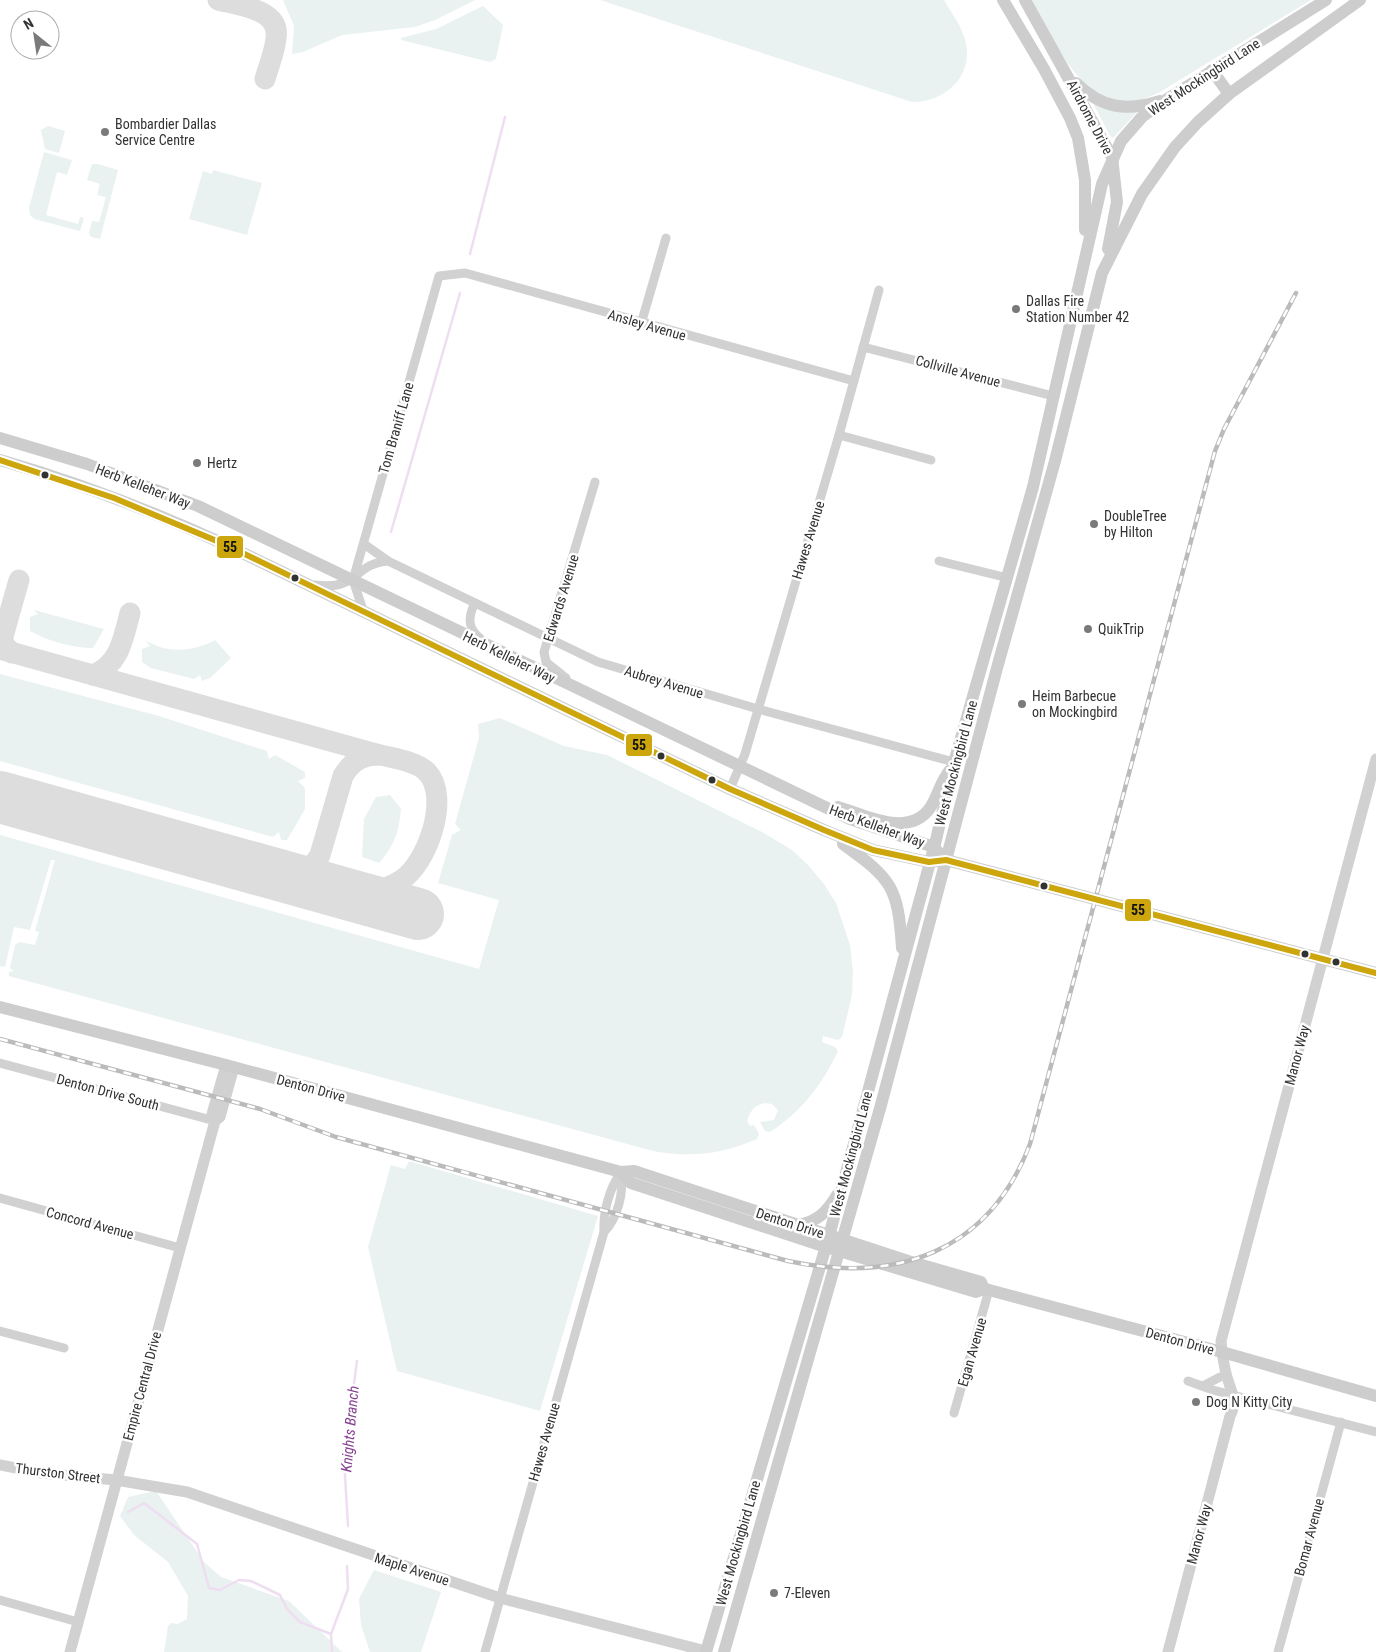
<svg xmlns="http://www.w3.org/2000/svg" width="1376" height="1652" viewBox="0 0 1376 1652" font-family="'Roboto Condensed',sans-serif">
<rect width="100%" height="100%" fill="#fff"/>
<g fill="#eaf1f1">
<path d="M283,0h192l-40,20 -20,7 -73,8 -39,17 -11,2 2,-28z"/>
<path d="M600,0h344c6,11 15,22 19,34 15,38 -15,68 -51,68z"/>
<path d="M1032,0h279l-151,92c-7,3 -14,7 -22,8 -58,10 -83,-60 -106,-100z"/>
<path d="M483,6l20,19 -7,34 -6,3 -89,-22v-2l35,-9z"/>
<path d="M1093,103l44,9 -24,26 -3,-2z"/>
<path d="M48,126l17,5 -6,22 -14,-4 -4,-19z"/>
<path d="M44,152l28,8 -5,15 -10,-3 -11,43 32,9 2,-7 4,1 -4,13 -46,-12 -4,-4 -1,-7z"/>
<path d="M92,164h6l20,6 -18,69 -9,-2 -2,-4 3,-12 7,1 7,-25 -9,-2 3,-11 -13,-4z"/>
<path d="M213,170l49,13 -15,52 -58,-16 14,-48 9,3z"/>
<path d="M34,610l70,19 -11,19c-21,0 -45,-7 -63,-17v-14l8,-3z"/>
<path d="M145,640c22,14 48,12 70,0l16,18 -21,20 -8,3 -2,-6 -6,4 -43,-11 -9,-6v-13l8,-3z"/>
<path d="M0,674l159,42 108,35 2,8 6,-4 30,17v6l-7,3 7,7v21l-18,31h-6l-2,-8 -6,5 -273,-76z"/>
<path d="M500,718l64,28 43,9 157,78 28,17 16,15 16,19 12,19 14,42 3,26 -1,24 -10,42 -4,3 -15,-4 -1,6 13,5 3,4c-16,34 -37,61 -68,81l-5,-1 -5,-9 14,-2 4,-10 -6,-6c-14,-3 -21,4 -25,17l3,5 4,-1 5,9 -2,5c-34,15 -67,19 -104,12l-644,-175v-4l5,-1 -4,-3 5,-23 4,-3 16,3 4,-13 -4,-1 20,-71h-4l-21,70 -16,-3 -9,40 -5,-1v-131l479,134 20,-69 -61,-17 14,-48 9,-5 -6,-6 24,-86 -1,-14z"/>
<path d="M390,795l11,14c-2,23 -7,37 -22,54l-17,-6 2,-38 12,-22z"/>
<path d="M409,1161l189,55 -58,195 -143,-40 -29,-124 23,-82 14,4z"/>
<path d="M156,1491l48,71 17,15 68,24 53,51h-178l4,-26 3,-3 7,1 9,-5 1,-23 -20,-34 -34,-27 -14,-19 8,-19z"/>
<path d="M374,1570l67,22 -20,60h-51l-9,-27 -2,-26z"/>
</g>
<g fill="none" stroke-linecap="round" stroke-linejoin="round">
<g stroke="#efddf2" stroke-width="2.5">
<path d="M470,254l35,-137"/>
<path d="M391,532l69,-239"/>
<path d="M128,1512l16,-9 53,41 12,44 11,2 19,-10 12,1 29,14 7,14 13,13 31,12"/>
<path d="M348,1526l-4,-67 13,-98"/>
<path d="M332,1652l-1,-18 17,-45 -1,-23"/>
</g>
<g stroke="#ddd" stroke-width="21">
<path d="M218,0c19,5 63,9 58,38 -1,13 -7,27 -11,41"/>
<path d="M0,649l373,104c16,5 42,7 54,19 24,25 0,93 -27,109 -16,10 -33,13 -51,14"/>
<path d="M12,653l-6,-6 -4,-7 17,-60"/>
<path d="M93,675c27,-11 30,-36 37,-62"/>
<path d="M274,874c20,2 36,0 46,-19l23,-79c9,-15 19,-21 37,-21"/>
</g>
<path stroke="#ddd" stroke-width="52" d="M0,797l418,117"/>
<g stroke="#d1d1d1" stroke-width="9">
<path d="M641,324l25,-86"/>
<path d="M863,347l190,49"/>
<path d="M839,435l92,25"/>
<path d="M364,544l24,17 210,101 160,47 196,53"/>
<path d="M939,561l69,17"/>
<path d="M315,585c44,6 38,-21 73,-24"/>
<path d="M475,603c-8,15 -7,26 6,36"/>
<path d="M363,610l-10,-30 86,-304 26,-3 389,108"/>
<path d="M566,678l-20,-16 -2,-10 51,-170"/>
<path d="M730,789l15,-35 94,-319 40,-145"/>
<path d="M0,1063l215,58"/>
<path d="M0,1198l180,50"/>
<path d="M604,1232c14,-14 20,-40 17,-59"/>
<path d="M0,1331l64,17"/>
<path d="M1188,1381l25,9 163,42"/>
<path d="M1203,1386l17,-9"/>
<path d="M954,1413l35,-123"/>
<path d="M0,1600l78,22"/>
<path d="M485,1652l119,-420c-1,-20 5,-43 17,-60"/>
<path d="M1278,1652l63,-230"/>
</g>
<g stroke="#d1d1d1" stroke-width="11">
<path d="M215,1121l-3,-7 14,-49"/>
<path d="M0,1465l41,8 75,7 71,12 313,106 206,53"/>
<path d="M70,1652l145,-531 5,-4 14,-50"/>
<path d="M1168,1652l62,-236c8,-14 1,-25 -3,-39 -3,-11 -5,-24 -6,-36l155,-582"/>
</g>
<g stroke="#cdcdcd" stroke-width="12">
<path d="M1003,0l41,69 26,49 8,20 7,42v50"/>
<path d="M1025,0l87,157 5,45 -9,47"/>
<path d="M1212,70l17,24"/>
<path d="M1076,83c25,25 50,29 84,18"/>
<path d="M0,438l87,26 111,42 652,313 84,28 5,6"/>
<path d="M0,460c77,22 152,51 224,84l506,245 94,41 49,20 56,12 17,-2 430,113"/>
<path d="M838,807c26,7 70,32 92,1 8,-12 10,-26 20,-38"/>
<path d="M843,844c49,35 55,43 59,104"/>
<path d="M0,1007l226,58 395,107 13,-1 274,90 73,21 3,7"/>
<path d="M621,1172l10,11 195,64 150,45 8,-3 5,1 233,62 154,44"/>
<path d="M799,1225c19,-4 28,-13 38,-30"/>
<path d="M706,1652l123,-416 107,-396 17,-74 80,-279 69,-303 19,-43 21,-24 25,-18 159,-99"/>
<path d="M724,1652l157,-547 116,-437 58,-207 47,-188 40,-79 33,-47 23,-25 31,-28 131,-94"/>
</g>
<g stroke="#bbb" stroke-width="4.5">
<path id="rail" d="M0,1039l260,70 76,28 452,124c109,23 201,-9 242,-117l185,-693 9,-22 72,-136"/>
</g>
<use href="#rail" stroke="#fff" stroke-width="2.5" stroke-dasharray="8" stroke-linecap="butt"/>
<g stroke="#fff" stroke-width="10">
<path id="bus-1" d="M0,460l114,38 110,46 506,245 94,41 49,20 56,12 17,-2 430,113"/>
</g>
<use href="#bus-1" stroke="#cca60c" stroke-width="6"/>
</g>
<g fill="#7a7a7a" stroke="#fff" stroke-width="2">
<circle cx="105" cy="132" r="5"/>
<circle cx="1016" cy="309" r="5"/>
<circle cx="197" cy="463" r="5"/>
<circle cx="1094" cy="524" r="5"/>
<circle cx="1088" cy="629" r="5"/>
<circle cx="1022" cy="704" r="5"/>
<circle cx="1196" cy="1402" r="5"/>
<circle cx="774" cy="1593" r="5"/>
</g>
<g fill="#323232" stroke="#fff" stroke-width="2">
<circle cx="45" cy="475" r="4.5"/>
<circle cx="295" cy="578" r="4.5"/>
<circle cx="661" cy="756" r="4.5"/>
<circle cx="712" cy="780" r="4.5"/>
<circle cx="1044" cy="886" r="4.5"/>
<circle cx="1305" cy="954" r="4.5"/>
<circle cx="1336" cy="962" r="4.5"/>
</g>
<g text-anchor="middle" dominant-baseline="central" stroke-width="5" stroke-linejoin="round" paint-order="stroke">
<g font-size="14" fill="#323232" stroke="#fff">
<text transform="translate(1204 77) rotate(-33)">West Mockingbird Lane</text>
<text transform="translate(1090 117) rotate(62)">Airdrome Drive</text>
<text transform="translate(647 325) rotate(16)">Ansley Avenue</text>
<text transform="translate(958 371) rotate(15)">Collville Avenue</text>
<text transform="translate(396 428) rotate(-74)">Tom Braniff Lane</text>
<text transform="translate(143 486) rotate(21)">Herb Kelleher Way</text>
<text transform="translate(808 540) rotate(-73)">Hawes Avenue</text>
<text transform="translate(561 598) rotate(-73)">Edwards Avenue</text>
<text transform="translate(509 657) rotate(26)">Herb Kelleher Way</text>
<text transform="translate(664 682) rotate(17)">Aubrey Avenue</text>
<text transform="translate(956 763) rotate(-75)">West Mockingbird Lane</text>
<text transform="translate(877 826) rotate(20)">Herb Kelleher Way</text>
<text transform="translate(1297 1055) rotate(-75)">Manor Way</text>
<text transform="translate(311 1088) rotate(15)">Denton Drive</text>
<text transform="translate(108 1092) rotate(15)">Denton Drive South</text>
<text transform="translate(851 1154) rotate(-75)">West Mockingbird Lane</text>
<text transform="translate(90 1223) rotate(15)">Concord Avenue</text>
<text transform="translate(790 1223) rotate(18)">Denton Drive</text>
<text transform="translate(1180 1341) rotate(15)">Denton Drive</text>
<text transform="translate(972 1352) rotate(-74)">Egan Avenue</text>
<text transform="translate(142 1386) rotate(-75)">Empire Central Drive</text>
<text transform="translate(544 1442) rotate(-74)">Hawes Avenue</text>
<text transform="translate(58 1473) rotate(7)">Thurston Street</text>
<text transform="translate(1199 1534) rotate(-75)">Manor Way</text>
<text transform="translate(1309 1537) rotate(-75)">Bomar Avenue</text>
<text transform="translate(738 1543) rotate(-74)">West Mockingbird Lane</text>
<text transform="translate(412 1569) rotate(18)">Maple Avenue</text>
</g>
<g font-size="14" fill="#323232" stroke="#fff" text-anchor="start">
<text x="115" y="124">Bombardier Dallas<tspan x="115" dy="16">Service Centre</tspan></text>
<text x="1026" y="301">Dallas Fire<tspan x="1026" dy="16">Station Number 42</tspan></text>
<text x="207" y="463">Hertz</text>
<text x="1104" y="516">DoubleTree<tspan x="1104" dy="16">by Hilton</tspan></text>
<text x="1098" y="629">QuikTrip</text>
<text x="1032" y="696">Heim Barbecue<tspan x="1032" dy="16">on Mockingbird</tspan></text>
<text x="1206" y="1402">Dog N Kitty City</text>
<text x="784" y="1593">7-Eleven</text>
</g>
<g font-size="15" font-style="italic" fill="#874391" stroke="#fff">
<text transform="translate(350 1429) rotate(-85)">Knights Branch</text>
</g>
</g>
<g stroke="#fff" stroke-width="2">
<rect x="216" y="535" width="28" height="24" rx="5" fill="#cca60c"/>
<rect x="625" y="733" width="28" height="24" rx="5" fill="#cca60c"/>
<rect x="1124" y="898" width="28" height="24" rx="5" fill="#cca60c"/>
</g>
<g font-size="14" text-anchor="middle" font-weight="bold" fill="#111">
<text x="230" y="552">55</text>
<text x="639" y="750">55</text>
<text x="1138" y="915">55</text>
</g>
<g transform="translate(35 35) rotate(330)"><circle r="24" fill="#ffffff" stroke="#adadad"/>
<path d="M0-4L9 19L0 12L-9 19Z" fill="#7a7a7a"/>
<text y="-8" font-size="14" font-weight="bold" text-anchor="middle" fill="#323232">N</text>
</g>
</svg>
